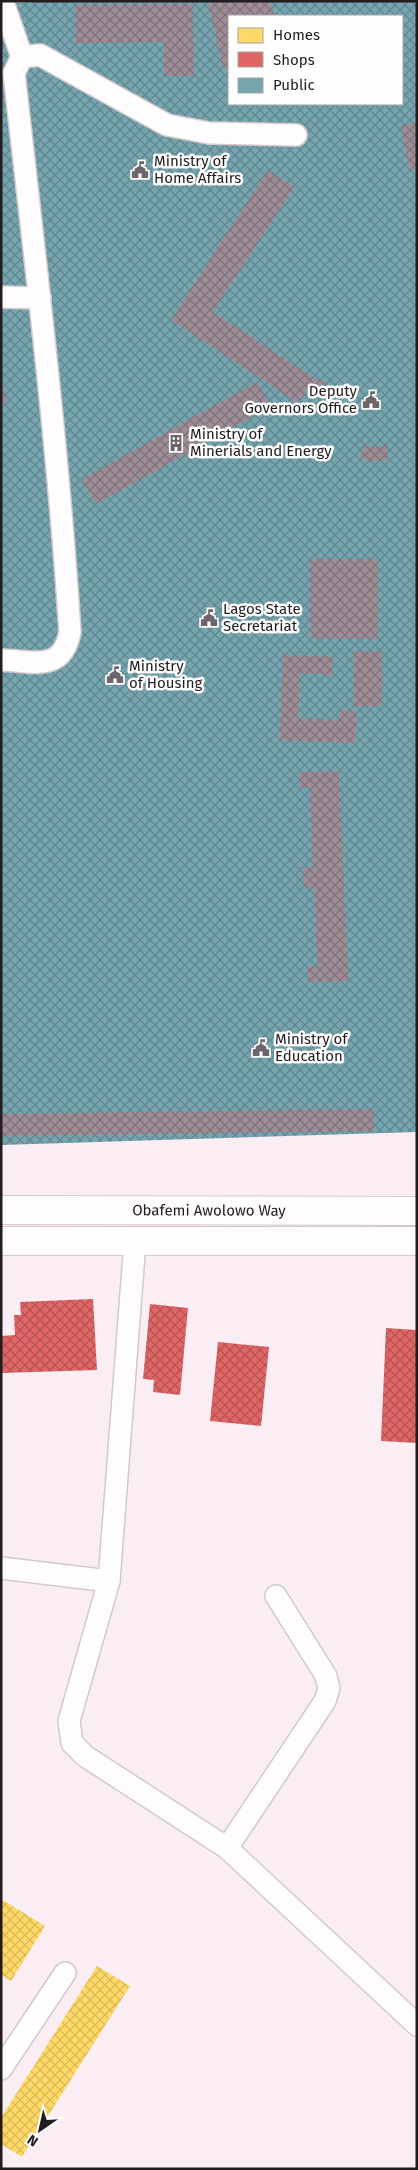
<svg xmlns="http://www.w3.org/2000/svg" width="418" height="2170" viewBox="0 0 418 2170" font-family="'Fira Sans',sans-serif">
<defs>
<pattern id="homes-cross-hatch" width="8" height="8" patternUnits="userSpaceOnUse" patternTransform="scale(1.25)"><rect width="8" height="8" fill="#ffd966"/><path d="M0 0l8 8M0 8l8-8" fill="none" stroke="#daba58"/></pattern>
<pattern id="shops-cross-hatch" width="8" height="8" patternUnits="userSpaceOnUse" patternTransform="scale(1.25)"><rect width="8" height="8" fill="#e06666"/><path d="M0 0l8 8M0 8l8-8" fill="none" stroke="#b55353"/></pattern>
<pattern id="public-cross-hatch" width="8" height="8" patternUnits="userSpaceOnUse" patternTransform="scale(1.25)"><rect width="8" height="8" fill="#76a5af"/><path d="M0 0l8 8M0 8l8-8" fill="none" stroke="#60868e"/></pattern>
<pattern id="building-cross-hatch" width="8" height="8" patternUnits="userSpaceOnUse" patternTransform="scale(1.25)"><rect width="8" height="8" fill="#9e8c96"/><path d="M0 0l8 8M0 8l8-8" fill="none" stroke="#80727a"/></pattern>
</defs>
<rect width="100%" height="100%" fill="#faeef4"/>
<g fill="url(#homes-cross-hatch)">
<path d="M1,1899l44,27 -34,55 -10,-6z"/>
<path d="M97,1966l33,20 -108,171 -21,-13v-26z"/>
</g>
<g fill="url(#shops-cross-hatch)">
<path d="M93,1299l4,71 -96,3v-37l14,-1 -1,-20h7l-1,-13z"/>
<path d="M150,1304l38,4 -8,87 -27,-3 1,-12 -11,-1z"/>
<path d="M386,1328l31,2v113l-36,-2z"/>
<path d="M218,1342l51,5 -8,79 -51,-5z"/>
</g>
<path fill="url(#public-cross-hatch)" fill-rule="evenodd" d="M76,1h341v1131l-416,13v-1142zM229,16h173v88h-173z"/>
<g fill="url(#building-cross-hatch)">
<path d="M269,1l7,15h-47v54l-6,-3 -15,-64z"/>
<path d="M193,4l1,72h-30v-34l-89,1v-38z"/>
<path d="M417,123v46l-8,1 -8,-45z"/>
<path d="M268,170l26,17 -81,125 104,68 9,1 -2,10 -9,1 -7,-4 -10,15 -127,-83z"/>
<path d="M1,379l6,22 -6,1z"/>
<path d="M257,382l14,24 -175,98 -14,-25z"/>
<path d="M364,445l10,2 13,-2 1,14 -15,3 -13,-4z"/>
<path d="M310,559h68v80l-67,-1z"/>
<rect x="354" y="651" width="28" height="55"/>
<path d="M283,655l50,2 -1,18 -32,-2 -2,45 41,2 1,-10 17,1 -2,32 -75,-3z"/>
<path d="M339,771l9,210 -40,1 -1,-15 10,-1 -3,-78h-10l-1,-21h10l-3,-80h-10l-1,-15z"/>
<path d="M374,1109v22l-373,5v-22z"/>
</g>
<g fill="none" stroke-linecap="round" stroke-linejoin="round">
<g stroke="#d2c9ce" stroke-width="24">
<g id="minor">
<path d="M1,8h4l17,49"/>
<path d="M1,297l39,1"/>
<path d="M1,660c33,1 61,13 69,-28 -12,-187 -35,-373 -56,-559l8,-16 18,-2 127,70 42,8 87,2"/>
<path d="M135,1241l-26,340 -40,140 3,22 13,13 142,92 190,177"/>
<path d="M1,1568l108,13"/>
<path d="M227,1848l98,-147 4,-13 -3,-12 -50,-80"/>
<path d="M1,2069l64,-96"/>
</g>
</g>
<g stroke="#d2c9ce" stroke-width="30">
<g id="major">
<path id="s1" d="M1,1210l416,1"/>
<path d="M1,1241h416"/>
</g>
</g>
<use href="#minor" stroke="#fefcfd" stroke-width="21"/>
<use href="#major" stroke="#fefcfd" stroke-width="28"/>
</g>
<defs>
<g id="civic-bare" transform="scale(1.35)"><path d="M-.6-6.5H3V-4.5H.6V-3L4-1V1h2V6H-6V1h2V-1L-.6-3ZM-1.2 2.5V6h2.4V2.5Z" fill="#6e656a" stroke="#fdfdfd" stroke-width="2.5" paint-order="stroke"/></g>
<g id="building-bare" transform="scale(1.35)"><path d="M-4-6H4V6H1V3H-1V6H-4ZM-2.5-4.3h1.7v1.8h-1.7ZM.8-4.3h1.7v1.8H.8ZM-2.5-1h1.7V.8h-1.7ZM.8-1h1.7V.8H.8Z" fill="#6e656a" stroke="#fdfdfd" stroke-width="2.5" paint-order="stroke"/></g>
</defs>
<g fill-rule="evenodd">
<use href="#civic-bare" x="140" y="170"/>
<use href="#civic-bare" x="371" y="400"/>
<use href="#building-bare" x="176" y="443"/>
<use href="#civic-bare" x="209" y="618"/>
<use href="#civic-bare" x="115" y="675"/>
<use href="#civic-bare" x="261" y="1048"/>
</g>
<g text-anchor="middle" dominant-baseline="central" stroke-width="5" stroke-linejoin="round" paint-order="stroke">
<g font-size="15" fill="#221b1f" stroke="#fdfdfd" text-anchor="start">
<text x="154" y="161">Ministry of<tspan x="154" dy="17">Home Affairs</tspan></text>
<text x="357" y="391" text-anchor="end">Deputy<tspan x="357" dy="17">Governors Office</tspan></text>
<text x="190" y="434">Ministry of<tspan x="190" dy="17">Minerials and Energy</tspan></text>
<text x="223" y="609">Lagos State<tspan x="223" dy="17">Secretariat</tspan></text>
<text x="129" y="666">Ministry<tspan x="129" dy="17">of Housing</tspan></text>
<text x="275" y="1039">Ministry of<tspan x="275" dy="17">Education</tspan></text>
</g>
<g font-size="15" fill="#221b1f" stroke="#fdfdfd">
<text stroke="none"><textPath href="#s1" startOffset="208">Obafemi Awolowo Way</textPath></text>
</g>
</g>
<rect width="418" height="2170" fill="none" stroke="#221b1f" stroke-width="5"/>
<rect x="228" y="15" width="175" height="90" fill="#fdfdfd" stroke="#a5a3a4"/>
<rect x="238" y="28" width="25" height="15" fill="#ffd966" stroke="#a5a3a4"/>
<text x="273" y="40" font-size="15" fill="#221b1f">Homes</text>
<rect x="238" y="52" width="25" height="15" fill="#e06666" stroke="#a5a3a4"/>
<text x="273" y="65" font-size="15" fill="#221b1f">Shops</text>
<rect x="238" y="78" width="25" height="15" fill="#76a5af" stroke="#a5a3a4"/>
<text x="273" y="90" font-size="15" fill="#221b1f">Public</text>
<g transform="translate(40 2130) rotate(214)" stroke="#fdfdfd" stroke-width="4" paint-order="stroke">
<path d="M0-4L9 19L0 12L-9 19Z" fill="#221b1f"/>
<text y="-8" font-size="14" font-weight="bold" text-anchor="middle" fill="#221b1f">N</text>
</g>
</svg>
